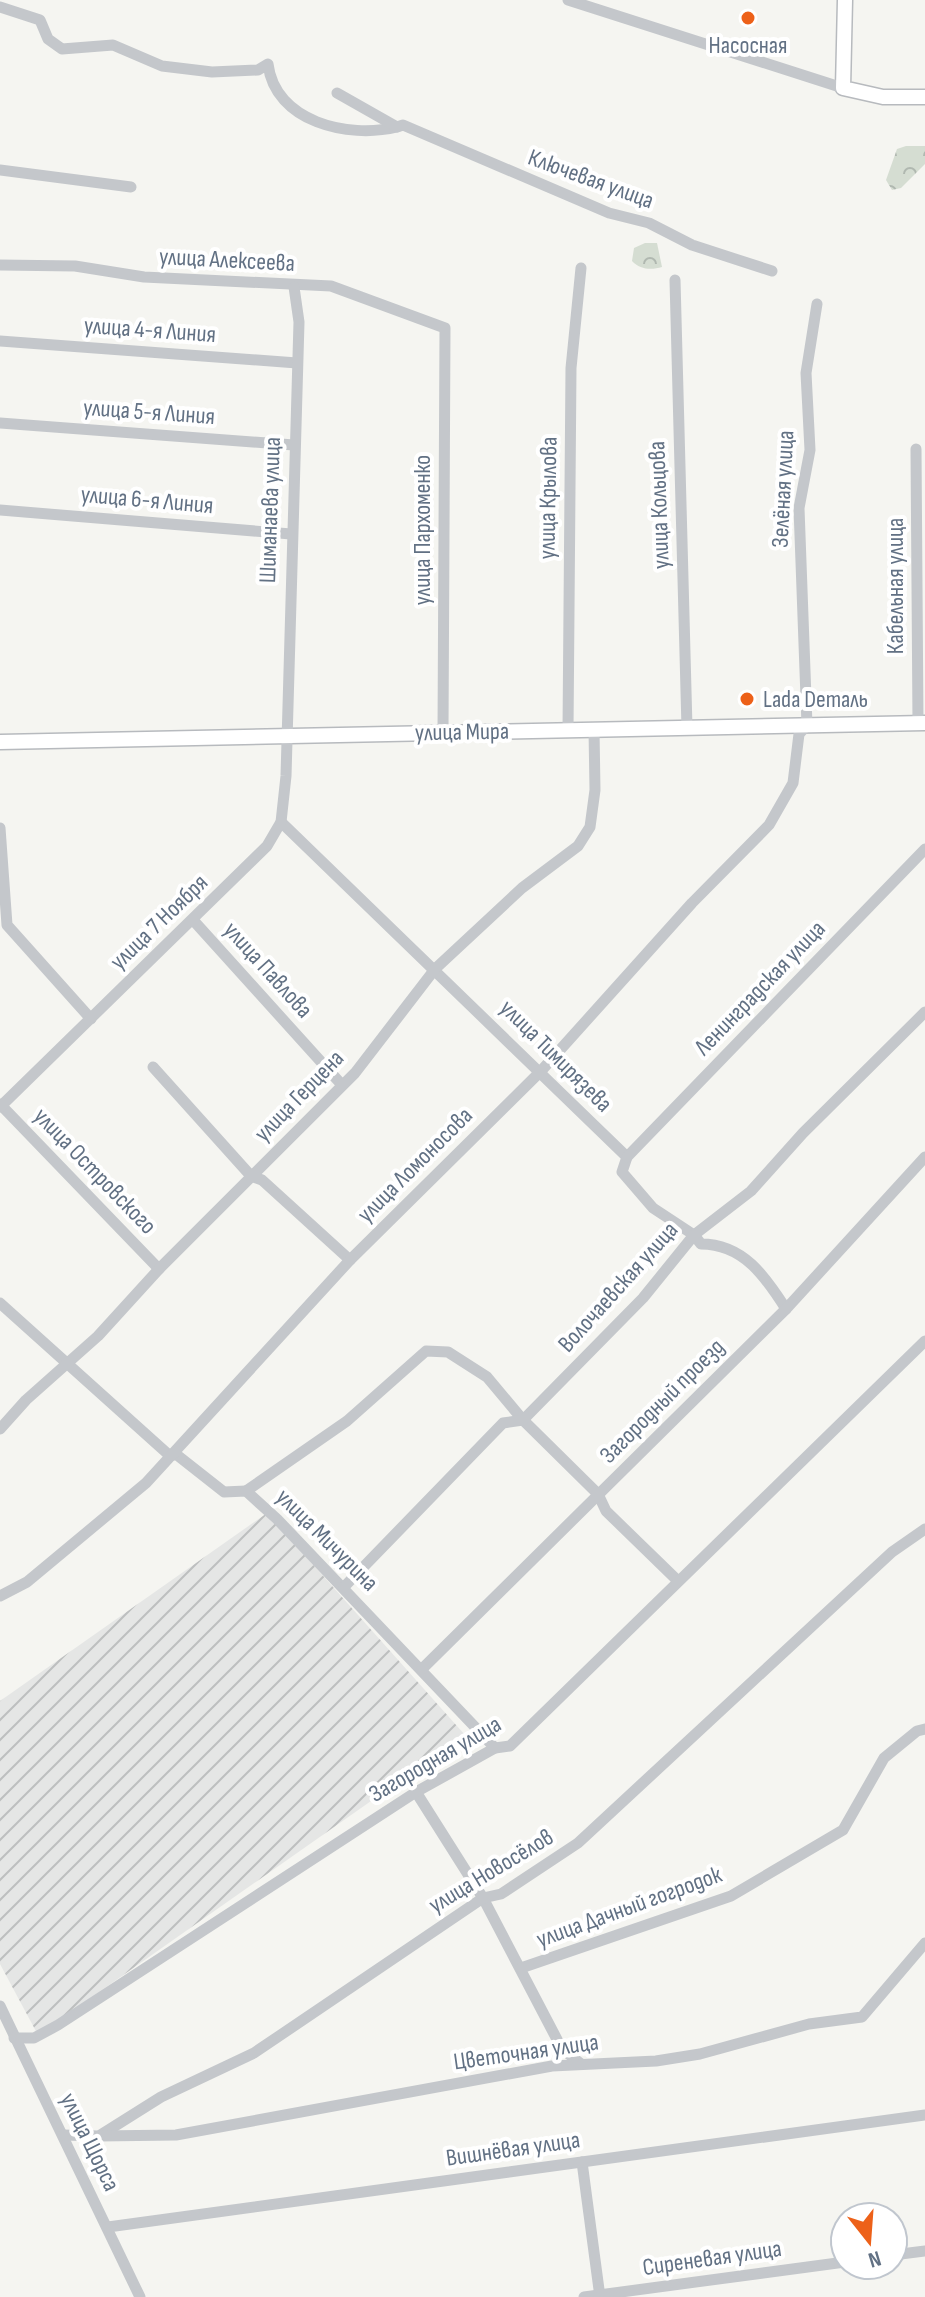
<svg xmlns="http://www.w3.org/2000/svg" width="925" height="2297" viewBox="0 0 925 2297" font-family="'Sofia Sans Condensed',sans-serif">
<defs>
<pattern id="industrial-furrows" width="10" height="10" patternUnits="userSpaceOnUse" patternTransform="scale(2)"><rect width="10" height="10" fill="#e5e6e5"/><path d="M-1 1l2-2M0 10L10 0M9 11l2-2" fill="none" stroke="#bdbfbf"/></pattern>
<pattern id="forest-crowns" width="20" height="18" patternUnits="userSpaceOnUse" patternTransform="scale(2)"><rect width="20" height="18" fill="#d5ddd2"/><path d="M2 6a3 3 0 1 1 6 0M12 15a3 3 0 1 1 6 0" fill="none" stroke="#b0b8b0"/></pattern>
</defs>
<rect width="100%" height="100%" fill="#f5f5f1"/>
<path fill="url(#industrial-furrows)" d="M267,1513l198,222 -427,300 -38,-71v-263z"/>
<g fill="url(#forest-crowns)">
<path d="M906,146h19v18l-24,24 -9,2 -6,-10 11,-31z"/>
<path d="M645,243h12l5,24c-10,3 -22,3 -30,-6l2,-13z"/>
</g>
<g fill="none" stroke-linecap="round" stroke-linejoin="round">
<g stroke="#b7babe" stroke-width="17">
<g id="major">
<path d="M845,0l-2,88 40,9h42"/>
<path d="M0,742l925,-19"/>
</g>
</g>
<g stroke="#c4c7cb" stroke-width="11">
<path d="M568,0l275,88"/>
<path d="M0,7l40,13 8,19 14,10 51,-4 49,21 50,6 46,-2 10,-6c7,58 80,75 129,63"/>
<path d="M337,93l60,34 6,-2 206,88 40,10 43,22 80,26"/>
<path d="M0,170l131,17"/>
<path d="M0,265l75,1 69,11 187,9 114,42 -2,405"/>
<path d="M675,280l12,448"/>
<path d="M0,341l297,22"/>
<path d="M0,423l294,22"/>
<path d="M916,449l2,274"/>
<path d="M0,510l291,24"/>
<path d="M568,730l3,-362 10,-100"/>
<path d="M281,822l346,335 -5,15 31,36 41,27 7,9c42,0 64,32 85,65"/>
<path d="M0,828l7,97 84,94"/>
<path d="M193,920l149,165"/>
<path d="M153,1067l98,109 11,4 88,80"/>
<path d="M0,1104l159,165"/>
<path d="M0,1107l267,-261 14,-24 5,-46 13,-454 -5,-35"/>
<path d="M627,1157l298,-308"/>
<path d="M0,1303l169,152h8l47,37 22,-1 31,28 218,229"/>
<path d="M0,1429l26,-29 72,-64 61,-67 196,-196 80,-104 87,-81 56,-42 12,-19 5,-37 -1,-60"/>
<path d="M246,1491l101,-70 79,-70 22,1 39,25 36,43 75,74 8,17 71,69"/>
<path d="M344,1587l159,-164 20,-3 120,-122 51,-63 57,-44 52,-58 122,-121"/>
<path d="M0,1596l27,-14 119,-99 204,-223 191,-189 151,-168 77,-78 24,-42 6,-49 8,-9 -8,-217 11,-58 -4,-77 11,-69"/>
<path d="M422,1669l364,-360 139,-152"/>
<path d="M416,1792l67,106 79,151 18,14"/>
<path d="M521,1968l210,-72 112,-66 41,-72 33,-27 8,-2"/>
<path d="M0,2006l140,291"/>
<path d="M14,2038h20l24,-13 358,-233 79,-44 15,-2 415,-405"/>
<path d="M63,2135l36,1 62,-39 93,-44 229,-155 18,-4 77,-51 314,-291 33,-23"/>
<path d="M99,2136l77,-1 376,-69 104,-5 44,-7 109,-30 53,-7 63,-74"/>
<path d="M582,2162l18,135"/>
<path d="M108,2227l817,-112"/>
<path d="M893,2255l32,-4"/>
<path d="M584,2297l261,-35"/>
</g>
<use href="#major" stroke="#fff" stroke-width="14"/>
</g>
<g fill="#ed6119" stroke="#fff" stroke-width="3">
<circle cx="748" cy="18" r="8"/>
<circle cx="747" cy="699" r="8"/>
</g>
<g text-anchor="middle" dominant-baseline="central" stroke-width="8" stroke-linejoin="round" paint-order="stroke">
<g font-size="24" fill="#627184" stroke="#fff">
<text x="748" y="45">Насосная</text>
<text x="763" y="699" text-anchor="start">Lada Dеталь</text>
</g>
<g font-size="24" fill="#627184" stroke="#fff">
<text transform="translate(591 179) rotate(20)">Ключевая улица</text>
<text transform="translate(227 260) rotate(3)">улица Алексеева</text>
<text transform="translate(150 330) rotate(4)">улица 4-я Линия</text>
<text transform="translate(149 412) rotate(4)">улица 5-я Линия</text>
<text transform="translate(783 489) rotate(-87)">Зелёная улица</text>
<text transform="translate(548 498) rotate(-89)">улица Крылова</text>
<text transform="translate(147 500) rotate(5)">улица 6-я Линия</text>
<text transform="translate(659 505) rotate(-92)">улица Кольцова</text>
<text transform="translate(270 510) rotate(-88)">Шиманаева улица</text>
<text transform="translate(422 530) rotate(-90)">улица Пархоменко</text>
<text transform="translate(895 586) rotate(-90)">Кабельная улица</text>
<text transform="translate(462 732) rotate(-1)">улица Мира</text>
<text transform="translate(159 922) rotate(-44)">улица 7 Ноября</text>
<text transform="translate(268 970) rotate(48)">улица Павлова</text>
<text transform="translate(760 988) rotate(-46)">Ленинградская улица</text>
<text transform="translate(556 1056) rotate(45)">улица Тимирязева</text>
<text transform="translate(299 1096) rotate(-46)">улица Герцена</text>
<text transform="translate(415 1165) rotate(-45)">улица Ломоносова</text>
<text transform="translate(95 1171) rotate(46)">улица Островского</text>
<text transform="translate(618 1287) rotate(-48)">Волочаевская улица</text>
<text transform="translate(662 1401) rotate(-45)">Загородный проезд</text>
<text transform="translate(327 1540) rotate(45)">улица Мичурина</text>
<text transform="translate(435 1759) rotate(-30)">Загородная улица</text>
<text transform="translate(491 1871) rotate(-31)">улица Новосёлов</text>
<text transform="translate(629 1907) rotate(-20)">улица Дачный гогродок</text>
<text transform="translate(526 2052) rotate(-8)">Цветочная улица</text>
<text transform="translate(90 2142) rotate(64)">улица Щорса</text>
<text transform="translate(513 2149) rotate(-8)">Вишнёвая улица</text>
<text transform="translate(712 2258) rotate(-8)">Сиреневая улица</text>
</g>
</g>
<g transform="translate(869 2241) rotate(163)"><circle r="38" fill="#ffffff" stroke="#c0c6ce" stroke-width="2"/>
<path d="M0-6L14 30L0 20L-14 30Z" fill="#ed6119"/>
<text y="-12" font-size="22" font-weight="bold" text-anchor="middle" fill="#627184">N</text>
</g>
</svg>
